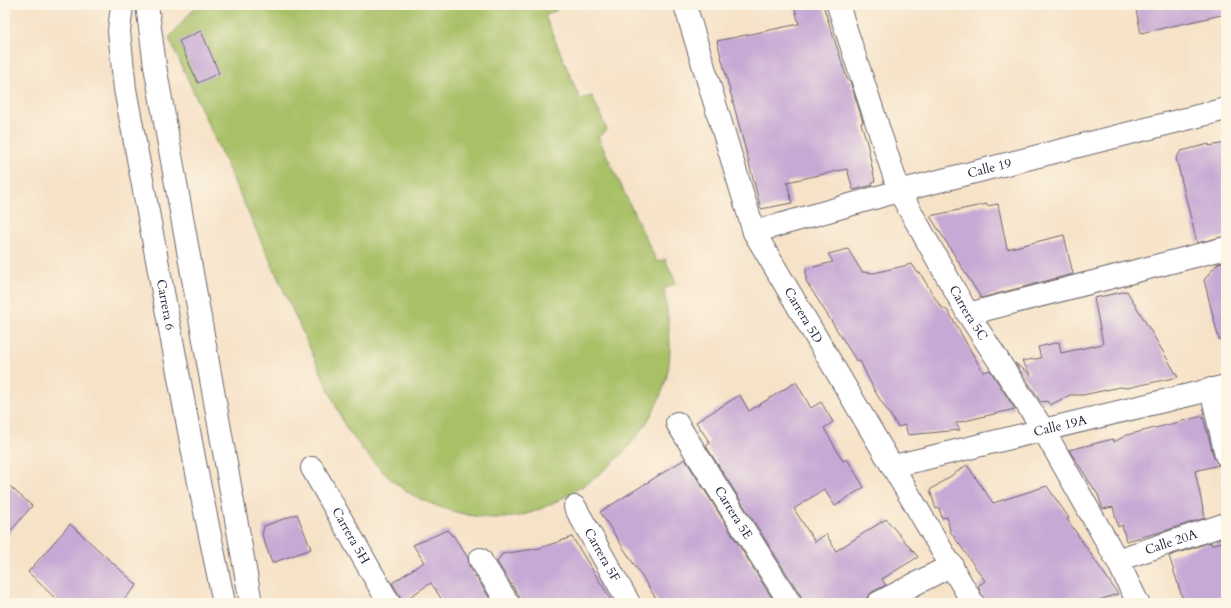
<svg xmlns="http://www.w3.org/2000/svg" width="1231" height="608" viewBox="0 0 1231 608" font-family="Cardo,serif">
<rect width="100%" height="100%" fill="#fcf5e5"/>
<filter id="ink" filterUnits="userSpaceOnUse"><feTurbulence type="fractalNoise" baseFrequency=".025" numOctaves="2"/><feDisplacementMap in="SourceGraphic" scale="8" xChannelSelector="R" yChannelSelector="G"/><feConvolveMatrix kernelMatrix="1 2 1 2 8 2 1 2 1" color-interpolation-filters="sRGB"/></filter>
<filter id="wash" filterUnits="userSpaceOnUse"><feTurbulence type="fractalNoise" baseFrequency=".012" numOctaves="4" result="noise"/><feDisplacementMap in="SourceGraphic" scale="16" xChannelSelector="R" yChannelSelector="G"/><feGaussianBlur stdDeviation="0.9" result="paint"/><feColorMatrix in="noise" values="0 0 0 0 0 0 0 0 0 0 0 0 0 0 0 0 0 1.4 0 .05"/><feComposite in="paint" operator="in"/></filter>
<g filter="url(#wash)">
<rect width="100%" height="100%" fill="#f6e2c7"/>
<path fill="#a8c066" stroke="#657150" d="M197,5h358l2,5 -12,6 35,83 12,-3 15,34 -9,7 59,125 8,-3 11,24 -12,6c4,29 10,61 2,90 -15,56 -62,99 -113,124 -12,6 -26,12 -39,14 -34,5 -79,-8 -108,-26 -24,-16 -42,-40 -60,-63l-177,-390z"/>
<g id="blocks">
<g fill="#c6a9d4">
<path d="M794,5h29l25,76h2l13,41 -2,1 6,20 8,38 -3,2 1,2 -20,5 -6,-21 -60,13 5,21 -31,6 -44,-168 82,-17z"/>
<path d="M1135,5h91v9l-85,19z"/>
<path d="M201,31l18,42 -21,10 -19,-42z"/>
<path d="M1226,143v93l-29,7 -21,-85 5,-7 28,-7v2z"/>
<path d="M987,204v2l11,-2 9,45 57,-14 9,39 -92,24 -51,-82z"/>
<path d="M848,249l14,23 12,1 38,-9 6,9h2l20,33 8,5 35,61 7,-2 25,39 -59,14 4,7 -52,5 -3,-10 -7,2 -24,-37 -14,-29 -3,1 -51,-81v-12l27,-7 -5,-8z"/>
<path d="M1226,261v78l-7,1 -15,-60 14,-17z"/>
<path d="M1127,291l51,86 -51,11 -7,-1 -37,8h-13l-20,10 -3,-4 -6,1 -26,-39 16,12 -9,-14 19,-3 -3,-11 21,-5 2,11 42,-9 -9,-46z"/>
<path d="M796,382l15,26 10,-6 12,20 -9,6 19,33 4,-2 17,28 -29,19 -11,-17 -30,20 21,33 11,-8 10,17 50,-32 32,38 -36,22 4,6 -14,7 -5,5 -1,6h-64l-1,-7 -95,-150 4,-3 -14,-21 44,-27 9,16z"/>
<path d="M1203,416l11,42 5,7 -24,6 10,47 -44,14 -35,9 -4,-16 -4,2 -5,-20 -10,2 -5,-14 -29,-45 44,-11 1,3 13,-7z"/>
<path d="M685,459l90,144h-116l-59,-91z"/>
<path d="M967,465l26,38 54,-17 22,32 -2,1 51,75 -19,6 1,3h-115l-7,-17 7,-5 -35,-50 -3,-14 -5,1 -3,-10 -3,1 -6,-19z"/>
<path d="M5,482l27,24 -27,32z"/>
<path d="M297,514l14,35 -39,14 -10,-28 2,-9z"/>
<path d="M70,524l67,61 -16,18h-61l-32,-31z"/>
<path d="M448,530l4,6 1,-1 15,23 1,8 24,37h-49l-13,-20 -28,18 -11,-18 32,-21 -11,-17z"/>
<path d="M572,537l41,66h-93l-1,-7 -22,-34 5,-8 38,-6z"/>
<path d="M1226,541v62h-42l-15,-47 42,-14v3z"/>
</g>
</g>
</g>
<g filter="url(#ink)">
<use href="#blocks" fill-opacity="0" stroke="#6c656c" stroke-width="1"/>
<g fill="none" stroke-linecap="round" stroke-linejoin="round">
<g stroke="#6c656c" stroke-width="24">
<g id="street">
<path id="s1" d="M122,5l-3,26 6,58 70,374 29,140"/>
<path d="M147,5l8,61 96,537"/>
<path id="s2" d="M685,5l69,227 219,371"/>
<path id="s3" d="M838,5l61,186 69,123 75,115 74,131 21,43"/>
<path id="s4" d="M754,232l145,-41 327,-82"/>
<path d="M968,314l258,-66"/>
<path d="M1211,389l15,66"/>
<path id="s5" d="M677,423l113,180"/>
<path id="s6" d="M894,466l332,-80"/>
<path id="s7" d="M312,468l77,135"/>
<path id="s8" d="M575,507l54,96"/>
<path d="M480,559l28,44"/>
<path id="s9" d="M1117,560l109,-36"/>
<path d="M878,603l74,-38"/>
</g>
</g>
<use href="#street" stroke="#fff" stroke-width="22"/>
</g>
</g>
<g text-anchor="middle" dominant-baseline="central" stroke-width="3" stroke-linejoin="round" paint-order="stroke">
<g font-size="13" fill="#22223b" stroke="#fcf5e5">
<text stroke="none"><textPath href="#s4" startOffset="244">Calle 19</textPath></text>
<text stroke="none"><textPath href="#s1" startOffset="304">Carrera 6</textPath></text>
<text stroke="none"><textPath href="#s3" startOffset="336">Carrera 5C</textPath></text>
<text stroke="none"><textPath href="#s2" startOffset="334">Carrera 5D</textPath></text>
<text stroke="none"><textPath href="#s6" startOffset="171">Calle 19A</textPath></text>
<text stroke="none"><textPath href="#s5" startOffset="106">Carrera 5E</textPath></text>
<text stroke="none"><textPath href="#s7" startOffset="78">Carrera 5H</textPath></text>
<text stroke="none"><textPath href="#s9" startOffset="57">Calle 20A</textPath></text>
<text stroke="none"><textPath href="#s8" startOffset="55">Carrera 5F</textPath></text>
</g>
</g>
<rect width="1231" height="608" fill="none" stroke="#fcf5e5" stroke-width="20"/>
</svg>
